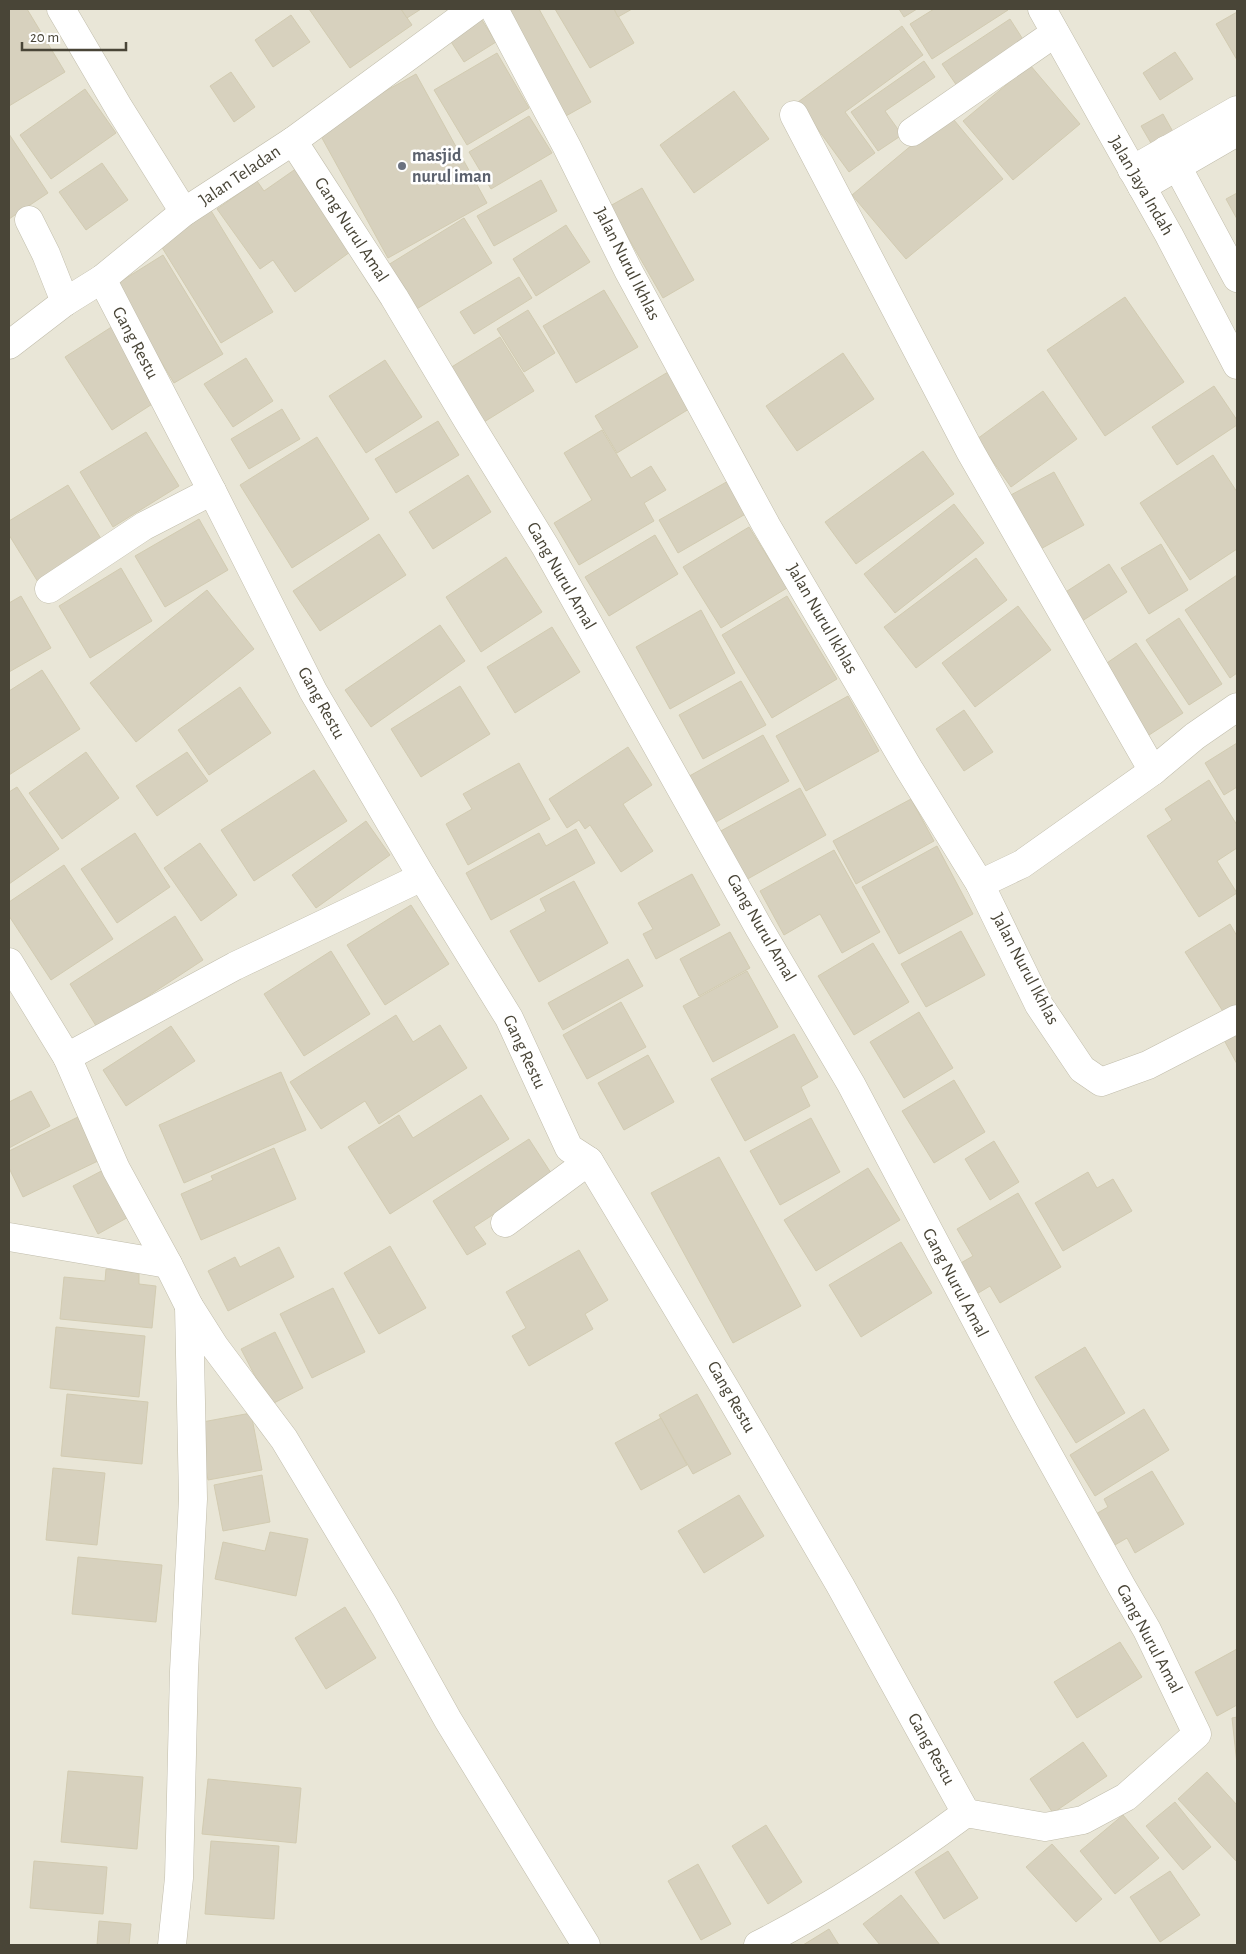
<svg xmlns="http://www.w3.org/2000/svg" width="1246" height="1954" viewBox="0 0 1246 1954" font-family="'Alegreya Sans',sans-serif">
<rect width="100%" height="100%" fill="#f5f3e9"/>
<rect fill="#e9e6d7" x="9" y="9" width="1228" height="1936"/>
<g fill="#d7d1be" stroke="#d2cbb1">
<path d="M9,9h18l38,63 -56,34z"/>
<path d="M309,9h92l11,16 -62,43z"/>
<path d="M401,9h20l-14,9z"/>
<path d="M504,9h35l52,93 -27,15z"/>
<path d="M555,9h59l20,34 -44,25z"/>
<path d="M614,9h18l-14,8z"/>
<path d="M899,9h18l-13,8z"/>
<path d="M934,9h73l1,1 -76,49 -22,-35z"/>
<path d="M1237,12v48l-21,-36z"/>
<path d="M291,15l19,27 -37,25 -18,-27z"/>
<path d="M480,17l16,25 -32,20 -16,-25z"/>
<path d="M1010,19l14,22 -67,45 -15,-22z"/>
<path d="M902,26l21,29 -78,57 30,41 -26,19 -51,-70z"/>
<path d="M1175,52l18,27 -33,21 -17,-27z"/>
<path d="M497,53l32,55 -62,37 -33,-55z"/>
<path d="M924,61l11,16 -50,34 17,24 -24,16 -27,-39z"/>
<path d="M1030,65l50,59 -67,56 -50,-59z"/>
<path d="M231,72l24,35 -21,15 -24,-36z"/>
<path d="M416,74l71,129 -99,55 -71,-129z"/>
<path d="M85,89l31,44 -65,46 -31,-44z"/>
<path d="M734,91l35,48 -75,54 -34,-48z"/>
<path d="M949,114l54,65 -97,80 -54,-64z"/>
<path d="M1163,114l13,23 -21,13 -14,-24z"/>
<path d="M529,116l23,37 -61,36 -22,-37z"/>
<path d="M9,134l39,59 -39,26z"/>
<path d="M102,163l26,37 -42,30 -27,-38z"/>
<path d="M297,168l35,50 -4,3 22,31 -55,40 -22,-32 -13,9 -43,-60 40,-28 7,10z"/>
<path d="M541,180l16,31 -63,35 -17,-30z"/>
<path d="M642,188l52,92 -31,18 -53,-92z"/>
<path d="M1237,193v26l-11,-20z"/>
<path d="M210,209l63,103 -52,31 -63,-102z"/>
<path d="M464,218l28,45 -77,47 -27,-45z"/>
<path d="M566,225l24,37 -54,34 -23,-37z"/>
<path d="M163,255l60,99 -49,29 -59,-98z"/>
<path d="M519,277l13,21 -58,36 -14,-22z"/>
<path d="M604,290l34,57 -62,36 -33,-57z"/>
<path d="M1125,297l59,85 -79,54 -58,-86z"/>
<path d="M528,310l27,43 -31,19 -27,-43z"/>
<path d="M113,326l47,73 -48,31 -47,-73z"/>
<path d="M500,337l34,54 -50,31 -34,-54z"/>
<path d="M843,353l31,46 -77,52 -31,-45z"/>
<path d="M246,358l27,43 -40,26 -29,-43z"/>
<path d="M385,360l37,57 -56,36 -37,-57z"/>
<path d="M668,372l21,37 -72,44 -22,-37z"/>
<path d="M1214,386l23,34v5l-60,40 -25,-38z"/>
<path d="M1043,391l34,48 -66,48 -34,-48z"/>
<path d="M282,409l18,30 -51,30 -18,-30z"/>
<path d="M438,421l21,34 -63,38 -21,-34z"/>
<path d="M602,430l29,48 20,-12 15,24 -22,13 10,18 -75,44 -25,-42 38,-23 -28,-47z"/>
<path d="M146,432l33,54 -66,41 -33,-55z"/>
<path d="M317,437l52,82 -77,49 -52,-83z"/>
<path d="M923,451l31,43 -98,70 -31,-42z"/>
<path d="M1213,455l24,37v57l-47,31 -50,-77z"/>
<path d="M1054,472l30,53 -47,26 -30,-54z"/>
<path d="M468,475l23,37 -58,37 -24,-37z"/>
<path d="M730,480l19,32 -71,41 -19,-33z"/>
<path d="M68,485l35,57 -65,40 -29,-47v-14z"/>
<path d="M954,504l30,39 -89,70 -31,-39z"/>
<path d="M199,519l29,51 -63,37 -30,-51z"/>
<path d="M749,527l38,61 -66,40 -38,-61z"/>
<path d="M379,534l27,41 -86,56 -27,-40z"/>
<path d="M655,535l23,39 -69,42 -24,-39z"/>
<path d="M1161,544l27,46 -39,24 -28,-46z"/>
<path d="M506,557l36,55 -61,40 -35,-55z"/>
<path d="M976,558l31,42 -91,68 -32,-41z"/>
<path d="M1109,564l18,28 -48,31 -18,-28z"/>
<path d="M121,568l31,53 -62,37 -31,-52z"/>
<path d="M1237,575v98l-7,5 -45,-68z"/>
<path d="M207,590l47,59 -118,93 -46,-59z"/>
<path d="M21,596l30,52 -42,24v-69z"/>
<path d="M787,596l50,83 -65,39 -50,-83z"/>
<path d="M1018,606l33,44 -76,57 -33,-44z"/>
<path d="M701,610l34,63 -65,36 -34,-62z"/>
<path d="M1179,618l43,66 -33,21 -43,-65z"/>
<path d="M440,625l25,36 -94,66 -26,-37z"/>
<path d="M552,627l28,45 -65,41 -28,-46z"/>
<path d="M1136,643l47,70 -37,24 -45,-70z"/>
<path d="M42,670l38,59 -71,46v-84z"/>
<path d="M741,681l25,44 -63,34 -24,-44z"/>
<path d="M460,686l30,48 -69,43 -30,-48z"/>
<path d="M240,687l31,46 -62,42 -31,-45z"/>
<path d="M848,696l31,55 -73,40 -30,-55z"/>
<path d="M964,710l29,42 -29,19 -28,-42z"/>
<path d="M763,735l26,46 -80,45 -25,-47z"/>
<path d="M1237,743v44l-13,8 -19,-32z"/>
<path d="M628,747l24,38 -29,19 30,47 -32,21 -31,-47 -5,4 -6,-9 -12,8 -18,-29z"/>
<path d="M86,752l33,46 -57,41 -33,-46z"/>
<path d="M187,752l21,29 -51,35 -21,-30z"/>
<path d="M519,763l31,56 -82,46 -22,-41 26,-15 -9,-15z"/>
<path d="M314,770l33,51 -93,60 -33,-51z"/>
<path d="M1209,780l28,45v23l-20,13 20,32 -38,24 -52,-81 25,-16 -7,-11z"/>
<path d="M17,787l42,62 -50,35v-92z"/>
<path d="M800,788l26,47 -82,46 -27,-48z"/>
<path d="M911,799l23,42 -78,43 -23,-43z"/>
<path d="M366,821l24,34 -74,53 -24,-33z"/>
<path d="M576,829l19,34 -104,57 -25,-47 73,-40 7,13z"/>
<path d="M135,833l35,54 -53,36 -36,-54z"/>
<path d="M200,843l37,52 -36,26 -37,-53z"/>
<path d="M937,846l36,68 -74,40 -37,-67z"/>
<path d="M834,850l46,82 -38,21 -22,-39 -36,21 -24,-44z"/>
<path d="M64,865l49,74 -62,41 -42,-64v-14z"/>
<path d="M692,874l28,51 -64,34 -13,-25 10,-5 -15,-26z"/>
<path d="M574,881l34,62 -69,39 -29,-51 36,-20 -6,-12z"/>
<path d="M411,905l38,59 -64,41 -38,-60z"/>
<path d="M175,916l28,44 -105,69 -28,-45z"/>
<path d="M1230,924l7,12v69l-13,8 -39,-61z"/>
<path d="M961,931l24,44 -59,32 -25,-43z"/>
<path d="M730,932l20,36 -51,28 -19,-37z"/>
<path d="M873,943l36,59 -55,33 -36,-59z"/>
<path d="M331,951l39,63 -66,42 -40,-62z"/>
<path d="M628,959l15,27 -80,44 -15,-27z"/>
<path d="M747,971l31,56 -65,35 -30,-56z"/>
<path d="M621,1002l25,45 -59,32 -24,-44z"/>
<path d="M919,1012l34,56 -49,30 -34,-56z"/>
<path d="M396,1015l17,27 27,-17 27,43 -88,56 -14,-23 -44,28 -31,-47z"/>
<path d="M171,1026l24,35 -69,45 -23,-36z"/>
<path d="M1237,1032v32l-13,-24z"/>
<path d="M794,1034l24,43 -17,10 9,19 -65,35 -34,-62z"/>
<path d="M648,1055l26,47 -50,28 -26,-47z"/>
<path d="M281,1072l25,58 -122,53 -25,-58z"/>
<path d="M954,1080l31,52 -51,31 -32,-52z"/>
<path d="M31,1091l19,35 -41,22v-46z"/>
<path d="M481,1095l28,44 -119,75 -42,-67 51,-32 14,23z"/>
<path d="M78,1117l22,43 -77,37 -14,-29v-17z"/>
<path d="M811,1118l29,54 -60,33 -30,-54z"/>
<path d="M529,1139l24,37 -79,51 12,17 -19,11 -34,-54z"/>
<path d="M994,1141l25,41 -29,18 -25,-41z"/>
<path d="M274,1148l22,51 -95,41 -20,-46 32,-14 -2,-4z"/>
<path d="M719,1157l82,149 -68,37 -82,-150z"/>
<path d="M107,1168l25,47 -34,19 -25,-48z"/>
<path d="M868,1168l32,52 -84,51 -32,-51z"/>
<path d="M1088,1172l9,16 16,-9 19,32 -69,40 -28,-48z"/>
<path d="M1018,1193l43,74 -61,36 -10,-17 -20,12 -18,-30 21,-12 -16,-27z"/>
<path d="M901,1242l31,51 -71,44 -32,-52z"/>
<path d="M390,1246l36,62 -47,26 -35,-61z"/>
<path d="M279,1247l15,30 -66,34 -20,-40 27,-14 5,10z"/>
<path d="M579,1250l29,50 -23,14 8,15 -64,37 -17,-30 14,-8 -20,-36z"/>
<path d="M106,1269l33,4v11l17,2 -4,42 -92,-9 4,-42 41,4z"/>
<path d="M333,1288l32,64 -53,26 -32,-64z"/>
<path d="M56,1327l89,9 -6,61 -89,-9z"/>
<path d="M275,1332l28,56 -33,17 -29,-56z"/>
<path d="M1085,1347l40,66 -49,30 -41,-66z"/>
<path d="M67,1394l81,8 -6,62 -81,-8z"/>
<path d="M697,1394l34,60 -38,20 -34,-59z"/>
<path d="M1144,1409l25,41 -74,46 -25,-41z"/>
<path d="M251,1413l11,57 -54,10 -11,-57z"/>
<path d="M661,1418l26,47 -46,25 -26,-47z"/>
<path d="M53,1468l52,5 -8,72 -51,-5z"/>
<path d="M1152,1471l32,53 -49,29 -8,-15 -14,8 -19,-31 14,-8 -4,-8z"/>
<path d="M262,1475l8,47 -47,9 -9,-46z"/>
<path d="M739,1495l25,41 -60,37 -26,-42z"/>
<path d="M270,1532l38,7 -12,57 -81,-17 8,-37 42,9z"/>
<path d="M78,1557l84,8 -6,57 -84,-8z"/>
<path d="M345,1607l31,51 -50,31 -31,-51z"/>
<path d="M1120,1642l22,35 -65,41 -23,-36z"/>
<path d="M1237,1649v56l-20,11 -22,-44z"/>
<path d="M1237,1717v47l-5,-46z"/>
<path d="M1083,1742l24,34 -54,37 -23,-34z"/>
<path d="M68,1771l75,6 -6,72 -76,-7z"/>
<path d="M1207,1772l30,33v57l-59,-63z"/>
<path d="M208,1779l93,9 -5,55 -94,-9z"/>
<path d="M1175,1802l36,45 -28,23 -37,-44z"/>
<path d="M1123,1815l36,43 -44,36 -35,-43z"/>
<path d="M766,1825l36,57 -34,22 -36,-58z"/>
<path d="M211,1841l68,5 -5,73 -69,-5z"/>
<path d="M1052,1844l50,55 -26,23 -50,-55z"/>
<path d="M948,1851l30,47 -34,21 -29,-47z"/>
<path d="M34,1861l73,6 -4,47 -73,-6z"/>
<path d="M698,1864l33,60 -30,16 -33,-59z"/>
<path d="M1170,1871l30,44 -40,27 -30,-45z"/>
<path d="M901,1895l39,50h-60l-17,-21z"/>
<path d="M99,1921l32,3 -2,21h-32z"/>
<path d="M829,1929l10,16h-36z"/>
</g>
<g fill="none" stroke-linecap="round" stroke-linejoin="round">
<g stroke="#c1bdab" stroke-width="29">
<g id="minor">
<path d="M61,9l58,99 65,104"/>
<path d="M494,9l73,138 61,123 138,255 143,244 71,115 59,121 43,64 19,13 47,-17 89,-46"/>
<path d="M1042,9l127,226 68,130"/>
<path d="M794,115l176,336 183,320"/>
<path d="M912,132l143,-99"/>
<path d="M293,141l101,156 74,124 77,125 214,382 92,156 173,327 98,176 25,43 50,104 -71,63 -43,23 -38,7 -79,-14c-66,49 -135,95 -208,132"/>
<path d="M1166,150l12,18 59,110"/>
<path d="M1132,170l105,-60"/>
<path d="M1142,187l95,-55"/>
<path d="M29,220l17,34 19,48"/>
<path d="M102,279l110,212 101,200 109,186 87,141 60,130 20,13 136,227 115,197 126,228"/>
<path d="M9,345l56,-43 37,-23 82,-67 109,-71 180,-132"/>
<path d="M49,589l95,-63 68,-35"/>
<path d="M980,884l42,-20 131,-93 42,-35 42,-29"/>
<path d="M9,962l58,95 49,112 52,95 21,42 26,41 69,92 101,168 63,113 138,225"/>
<path d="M67,1057l168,-91 187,-89"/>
<path d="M505,1223l84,-62"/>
<path d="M9,1237l159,27"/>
<path d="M172,1945l7,-67 5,-207 9,-172 -4,-193"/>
</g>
</g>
<use href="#minor" stroke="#fff" stroke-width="28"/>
</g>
<circle fill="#6b7280" stroke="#fff" stroke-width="2" cx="402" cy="166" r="5"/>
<g text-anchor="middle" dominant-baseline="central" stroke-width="5" stroke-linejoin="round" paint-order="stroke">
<g font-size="18" font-weight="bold" fill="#5b616d" stroke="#fff" text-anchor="start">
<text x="412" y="156">masjid<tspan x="412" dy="21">nurul iman</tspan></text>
</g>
<g font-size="18" fill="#494537" stroke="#fff">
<text transform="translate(240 176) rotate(-34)">Jalan Teladan</text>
<text transform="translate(1141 186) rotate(60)">Jalan Jaya Indah</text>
<text transform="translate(351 230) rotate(57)">Gang Nurul Amal</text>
<text transform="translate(627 264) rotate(63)">Jalan Nurul Ikhlas</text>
<text transform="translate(135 343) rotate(62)">Gang Restu</text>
<text transform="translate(561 576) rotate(60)">Gang Nurul Amal</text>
<text transform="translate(822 619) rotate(60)">Jalan Nurul Ikhlas</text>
<text transform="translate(321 703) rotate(61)">Gang Restu</text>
<text transform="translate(761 928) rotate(60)">Gang Nurul Amal</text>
<text transform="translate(1025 969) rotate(62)">Jalan Nurul Ikhlas</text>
<text transform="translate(524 1052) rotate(65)">Gang Restu</text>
<text transform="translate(955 1283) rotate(62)">Gang Nurul Amal</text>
<text transform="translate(731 1397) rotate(60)">Gang Restu</text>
<text transform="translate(1149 1639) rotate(62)">Gang Nurul Amal</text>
<text transform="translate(931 1749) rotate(61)">Gang Restu</text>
</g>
</g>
<rect width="1246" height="1954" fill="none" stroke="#494537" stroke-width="20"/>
<path d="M22 42v8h104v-8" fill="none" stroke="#494537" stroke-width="2.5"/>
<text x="30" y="42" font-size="15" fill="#494537" stroke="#ffffff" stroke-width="4" paint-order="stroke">20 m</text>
</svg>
